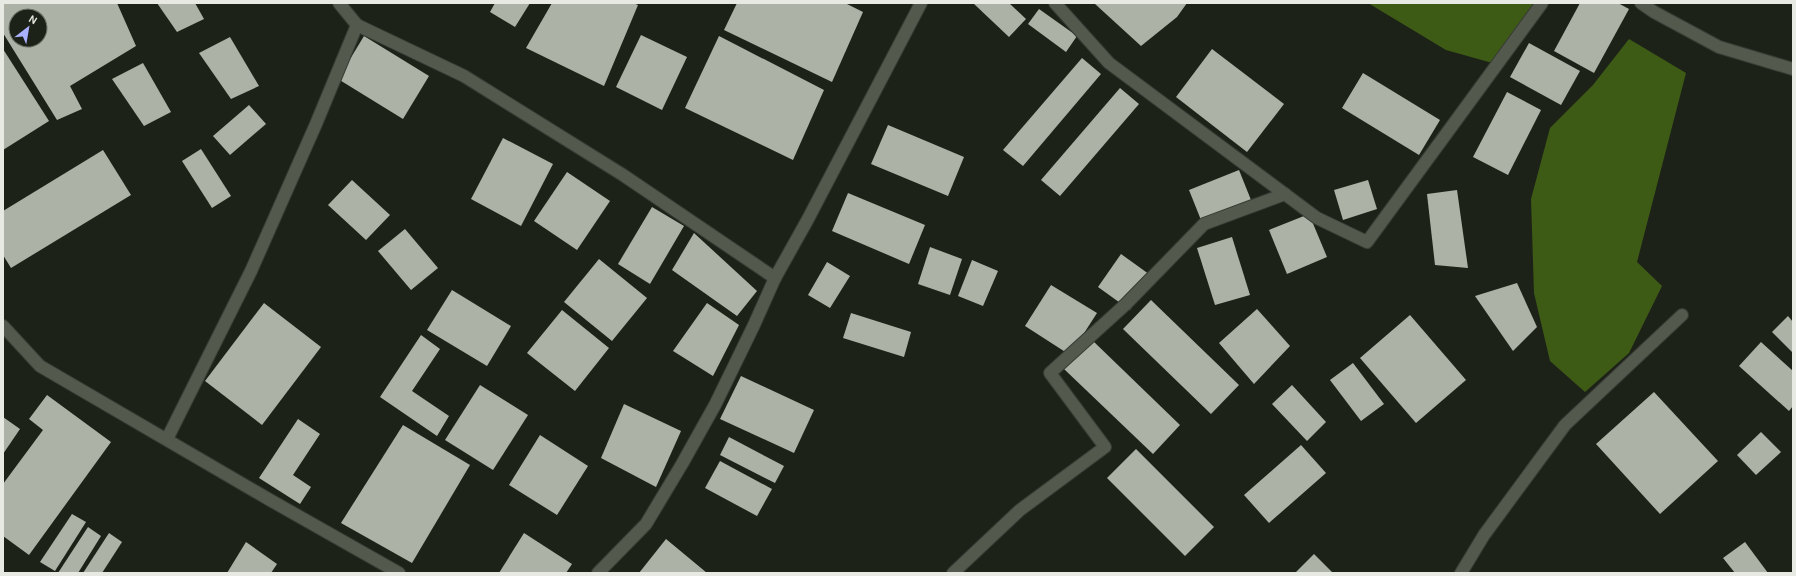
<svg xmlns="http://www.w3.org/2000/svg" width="1796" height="576" viewBox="0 0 1796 576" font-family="Karla,sans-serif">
<rect width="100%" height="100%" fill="#1d2218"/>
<g fill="#3e5b16">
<path d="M1368,3h167l-39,61 -50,-14z"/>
<path d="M1629,39l57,34 -49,189 25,24 -33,67 -44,39 -35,-31 -16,-68 -3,-94 19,-71 43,-43z"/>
</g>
<g fill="#acb3a6" fill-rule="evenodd">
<path d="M3,3h114l19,43 -66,40 12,23 -25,11 -54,-87zM16,16h24v24h-24z"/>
<path d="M157,3h38l9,16 -27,13z"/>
<path d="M495,3h35l-15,24 -25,-15z"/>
<path d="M552,3h81l5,2 -34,81 -78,-38z"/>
<path d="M737,3h108l18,9 -31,70 -108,-52z"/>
<path d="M973,3h36l17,16 -17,18z"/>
<path d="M1094,3h93l-10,14 -36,29z"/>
<path d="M1580,3h38l11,6 -35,64 -40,-22z"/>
<path d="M1039,9l38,27 -11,16 -38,-28z"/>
<path d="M641,35l46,22 -25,53 -46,-23z"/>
<path d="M364,36l65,40 -26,43 -65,-40z"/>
<path d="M719,36l105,54 -31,70 -108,-52z"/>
<path d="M230,37l29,49 -28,13 -32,-46z"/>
<path d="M1529,43l51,28 -19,34 -51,-28z"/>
<path d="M3,49l46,72 -46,29z"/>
<path d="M1212,49l72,55 -37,48 -71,-55z"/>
<path d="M1082,58l19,16 -78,92 -20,-16z"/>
<path d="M143,63l28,49 -27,14 -32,-47z"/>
<path d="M1363,73l77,47 -21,35 -77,-47z"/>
<path d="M1120,88l19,16 -79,92 -19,-16z"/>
<path d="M1507,92l34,18 -33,65 -35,-18z"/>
<path d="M249,105l17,19 -36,31 -17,-19z"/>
<path d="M888,125l76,32 -16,39 -77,-32z"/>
<path d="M503,138l50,26 -32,62 -50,-27z"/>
<path d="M201,149l30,47 -19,12 -30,-47z"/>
<path d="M103,150l28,45 -120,73 -8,-13v-44z"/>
<path d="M1239,170l12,30 -50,20 -12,-30z"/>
<path d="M567,172l43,29 -33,49 -43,-29z"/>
<path d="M352,180l38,35 -24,25 -38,-35z"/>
<path d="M1368,180l9,29 -34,11 -9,-30z"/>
<path d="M1457,190l11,78 -33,-3 -8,-71z"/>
<path d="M848,193l77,32 -16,39 -77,-33z"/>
<path d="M652,207l32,19 -34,58 -32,-20z"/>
<path d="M1309,214l18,43 -40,17 -18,-44z"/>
<path d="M405,229l33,39 -27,22 -33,-39z"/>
<path d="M694,233l63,58 -20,25 -65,-46z"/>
<path d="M1232,237l18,58 -35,10 -18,-57z"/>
<path d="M930,247l32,12 -12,36 -32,-11z"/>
<path d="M1121,254l32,23 -23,33 -32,-23z"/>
<path d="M599,259l48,39 -35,43 -48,-39z"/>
<path d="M972,260l26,11 -15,35 -25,-10z"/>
<path d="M827,262l23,14 -20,32 -22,-13z"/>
<path d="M1517,283l20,44 -24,24 -38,-55z"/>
<path d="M1051,285l46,28 -27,42 -45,-29z"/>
<path d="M452,290l59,36 -24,40 -60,-36z"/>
<path d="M1151,300l88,85 -28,29 -88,-85z"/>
<path d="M264,303l57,44 -59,78 -57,-44z"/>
<path d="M707,303l32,22 -26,51 -40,-25z"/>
<path d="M1257,309l33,37 -36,38 -35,-41z"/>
<path d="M562,310l47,38 -34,43 -48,-38z"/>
<path d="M851,313l60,19 -7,25 -61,-19z"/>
<path d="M1410,315l56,65 -50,43 -56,-65z"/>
<path d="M1788,316l5,6v31l-21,-21z"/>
<path d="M421,335l19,14 -28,42 37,25 -12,20 -57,-39z"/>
<path d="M1092,340l88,85 -27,29 -89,-85z"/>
<path d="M1761,342l32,29v35l-4,5 -50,-45z"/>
<path d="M1353,363l31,41 -23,17 -31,-41z"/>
<path d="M741,376l73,34 -20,43 -74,-34z"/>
<path d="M480,385l48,30 -35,55 -48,-30z"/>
<path d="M1292,385l34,37 -19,19 -35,-37z"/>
<path d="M1654,392l64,69 -58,53 -64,-70z"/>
<path d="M47,395l64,47 -82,113 -26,-19v-52l40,-54 -14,-11z"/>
<path d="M624,404l57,27 -25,56 -55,-29z"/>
<path d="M3,417l17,12 -17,25z"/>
<path d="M298,419l22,15 -27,41 18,12 -11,17 -41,-26z"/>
<path d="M403,425l67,40 -58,98 -71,-40z"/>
<path d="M1761,432l20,20 -25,23 -19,-20z"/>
<path d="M540,435l48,31 -31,49 -48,-30z"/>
<path d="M729,437l55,29 -9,17 -55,-28z"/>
<path d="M1301,445l25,28 -57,50 -25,-28z"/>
<path d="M1136,449l78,78 -29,29 -78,-78z"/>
<path d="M720,461l52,28 -15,27 -52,-28z"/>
<path d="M72,514l14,8 -31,49 -15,-9z"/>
<path d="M88,527l13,9 -23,37h-20z"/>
<path d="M109,533l13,9 -20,31h-19z"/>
<path d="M524,533l48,31 -6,9h-67z"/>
<path d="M666,539l41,34h-68z"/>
<path d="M246,542l31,22 -6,9h-44z"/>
<path d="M1745,542l23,31h-33l-12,-15z"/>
<path d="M1314,554l19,19h-38z"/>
</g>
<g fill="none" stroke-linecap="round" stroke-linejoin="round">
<g stroke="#383c35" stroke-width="14">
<g id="minor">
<path d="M1055,3l54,60 208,155 50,24 175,-239"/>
<path d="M1641,3l13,9 65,35 74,22"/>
<path d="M357,25l107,51 159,99 152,103"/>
<path d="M3,326l37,40 230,134 129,73"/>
<path d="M167,439l84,-168 65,-147 41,-99 -18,-22"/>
<path d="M598,573l48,-49 36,-60 33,-59 39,-80 21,-47 33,-59 113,-216"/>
<path d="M953,573l67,-63 85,-63 -55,-74 76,-69 78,-80 81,-30"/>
<path d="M1461,573l23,-38 81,-110 117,-110"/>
</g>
</g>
<use href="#minor" stroke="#53594d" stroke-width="12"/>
</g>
<rect width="1796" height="576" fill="none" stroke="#e7eae3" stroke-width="8"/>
<g transform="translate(28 28) rotate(31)"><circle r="19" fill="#1d2218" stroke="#6e7269"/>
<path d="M0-3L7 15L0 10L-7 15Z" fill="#a9b0fc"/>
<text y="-6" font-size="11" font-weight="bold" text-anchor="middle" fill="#e7eae3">N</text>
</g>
</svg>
